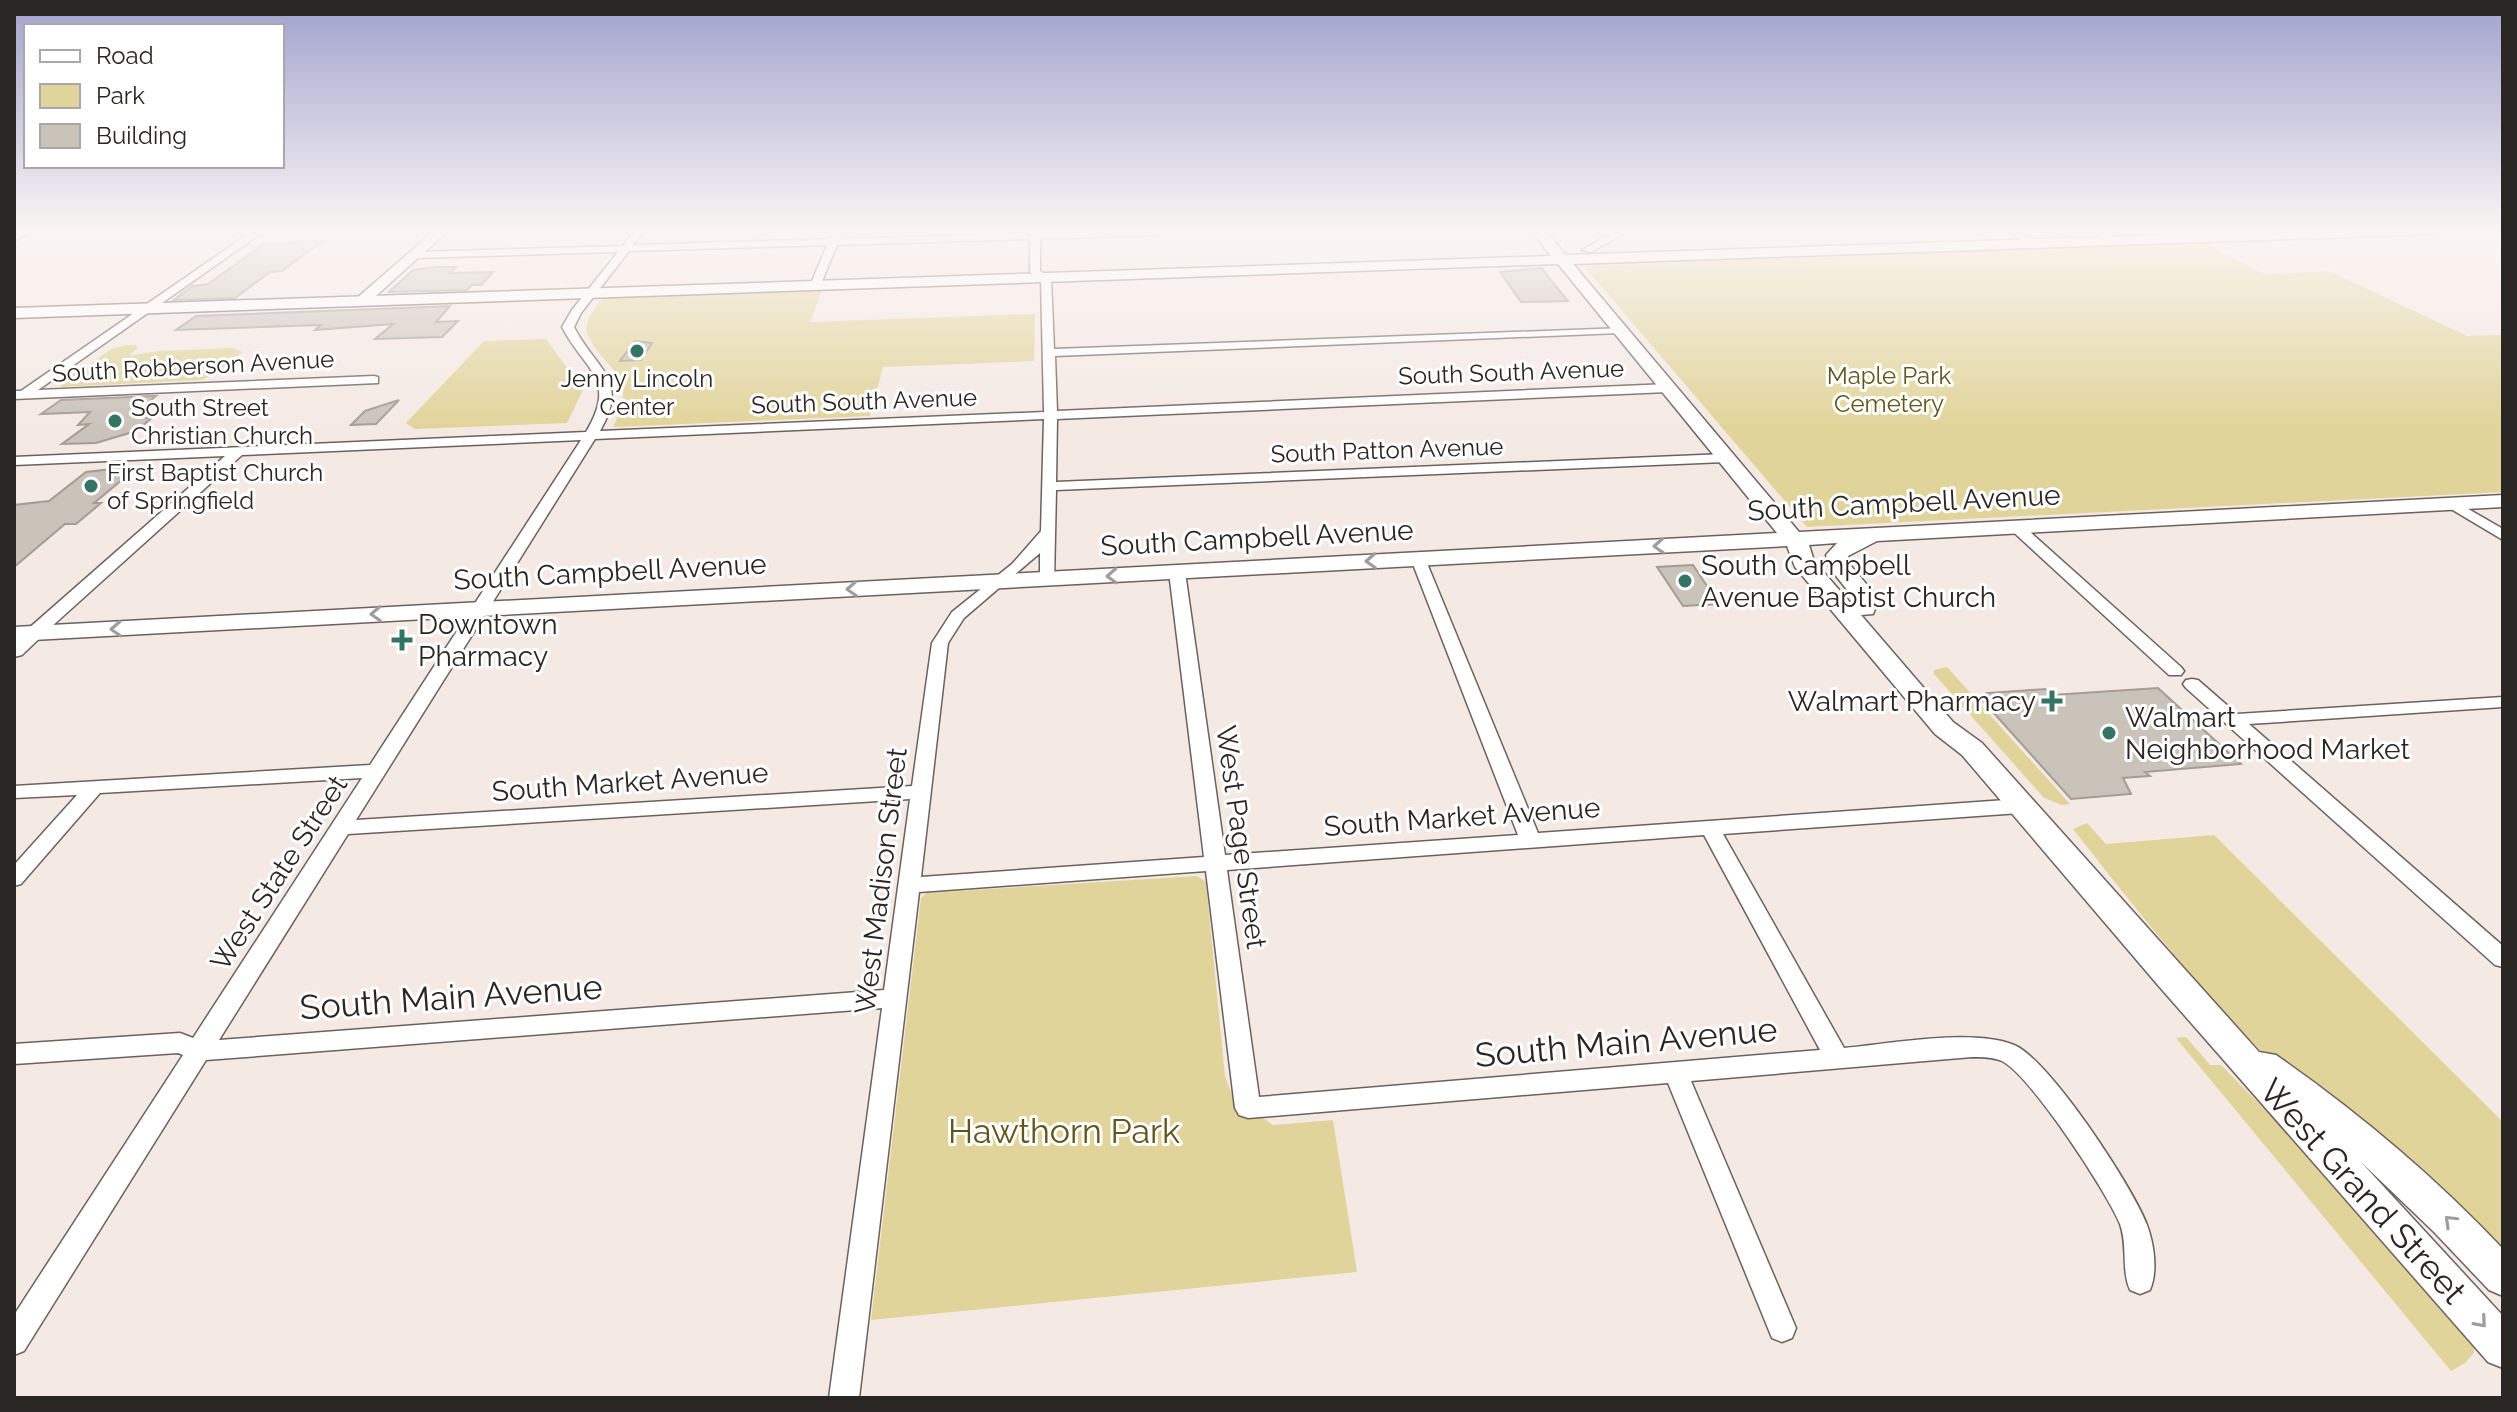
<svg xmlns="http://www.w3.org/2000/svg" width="2517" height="1412" viewBox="0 0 2517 1412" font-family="Raleway,sans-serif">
<rect width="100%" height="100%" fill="#f5e9e4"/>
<g fill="#e1d49a">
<path d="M2204,243l61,31 64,-3 138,65 36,-1v157l-696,35 -223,-261z"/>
<path d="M822,290l-12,32 225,-8 -1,47 -151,6 -13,49 -257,11c29,-58 -12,-54 -27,-97l3,-13 13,-19z"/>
<path d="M546,339l37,51 -16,33 -152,6 -9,-6 78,-82z"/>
<path d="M126,345h10l1,3 -8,8 30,-5 74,-3 9,4 -27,22 -14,6 -140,7 -1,-4 15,-11 23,-6 -9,-1 22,-16z"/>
<path d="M1947,667l123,137 -8,1 -18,-7 -110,-124v-4z"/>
<path d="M2087,823l19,21 108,-9 289,287v138l-245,-212c-67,-69 -126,-144 -185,-219z"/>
<path d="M1197,876l9,6 19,194 8,22 40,27 60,-5 24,152 -486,48 50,-422 5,-5z"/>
<path d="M2186,1037l24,28h11l57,58 99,93 96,126 1,11 -9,10 -14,8 -275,-333z"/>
</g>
<g fill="#cac3ba" stroke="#a49d94" stroke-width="2">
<path d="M323,241l-41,30 -12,1 -35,26 -61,2 18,-14 16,-2 57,-41z"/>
<path d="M436,267h20l-6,6 43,-1 -12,13h-9l-5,5 -78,2 24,-22z"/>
<path d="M1542,268l8,11 18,22 -47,1 -21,-30z"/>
<path d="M450,306l-14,16 22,-1 -16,16 -67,2 18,-15 -78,6 6,-5 -145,5 20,-14z"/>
<path d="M635,341l17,2 -11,17 -21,1z"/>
<path d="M156,396l-24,19 19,-1 -4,4 6,-1 -17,14 -40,12 -34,1 27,-20 -11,1 12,-13 -49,2 20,-14z"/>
<path d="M399,400l-23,24 -25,1 14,-14z"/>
<path d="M131,467l-4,3h7l-40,33h7l-25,21h-11l-51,43v-62l35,-4 37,-29z"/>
<path d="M1693,565l26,39 -36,2 -26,-39z"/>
<path d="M2158,688l83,76 -96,8 5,4 -27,2 8,16 -60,5 -88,-98 10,-1 -6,-7 59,-4 6,6z"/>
</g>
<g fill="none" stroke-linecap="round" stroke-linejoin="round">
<g stroke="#6c625d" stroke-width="3">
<g id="minor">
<path d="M23,230h13l-22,11v-7z"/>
<path d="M254,230h12l-228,160 336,-14 4,1v6l-364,16v-8h7z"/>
<path d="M635,230h10l-12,15 197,-6 7,-9 5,3 -3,6 191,-6v-3h10v3l121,-3 -4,5 -117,4v32l11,7 3,71 570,-21v4l-4,1 -565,23 2,55 611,-27 6,4 -6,4 -611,27 -1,63 669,-28 7,4 -7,4 -669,28 -2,92 -6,2 -8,-5v-26l-76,65 -16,25 -27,234 283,-20 -35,-285 8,-5 8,5 40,283 293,-20 -107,-276 3,-3h10l114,277 482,-34 7,2 3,5 -3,5 -7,2 -297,21 121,214c46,-4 128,-20 170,-3 35,14 119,142 133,180 7,19 11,46 3,65l-10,4 -10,-4c-9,-20 -2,-44 -10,-66 -13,-32 -89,-148 -118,-163 -9,-4 -20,-4 -30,-4l-281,24 105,247 -4,10 -10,4 -10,-4 -104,-255 -420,35 -9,-3 -4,-7 -29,-237 -287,21 -60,506h-30l53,-390 -676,52 -182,291 -10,4v-40l169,-260 -5,-2 -164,11v-20l166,-11 13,5 169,-260 -262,15 -79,91 -7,2v-21l63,-70 -63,3v-12l356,-21 211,-325 -339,15 -202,182h-12l-2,-4 2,-4 197,-173 -211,9v-8l572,-25c32,-53 -1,-61 -24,-105l10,-17 46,-58 -204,6 -5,-3 5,-3 209,-6zM1030,239v33l11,7 3,133 -444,19c30,-52 -4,-61 -26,-104l7,-14 48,-62 198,-6 -17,41 5,3 5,-3 17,-41zM1044,419l-3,112 -29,33 -60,48 -20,31 -20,143 -556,34 239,-381zM910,799l-26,191 -665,50 129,-206zM1704,835l116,215 -561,47 -32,-227z"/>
<path d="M1617,230h13l-39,22 -9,-2z"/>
<path d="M2006,230h12l23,15 -9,2z"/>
<path d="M2090,230h12l18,11 -8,2z"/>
<path d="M2451,499l52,30v11l-57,-34v-6z"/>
<path d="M2015,522l5,1 161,144 3,4 -3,4h-12l-159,-146 -2,-3z"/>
<path d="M2192,679l6,1 39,34 266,-17v10l-254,17 254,222v21l-8,-2 -309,-277 -3,-4 3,-4z"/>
</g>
</g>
<g stroke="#6c625d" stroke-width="3">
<g id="tertiary">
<path d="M435,230h14l-82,74h-10v-6z"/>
<path d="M34,626l11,7 -23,22 -8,2v-19l12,-10z"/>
</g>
</g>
<g stroke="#6c625d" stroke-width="3">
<path id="secondary" d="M1530,230h15l21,25 740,-25h135l-7,4 -861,30 226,268 704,-37v12l-626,34 -29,15 3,10 28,33 -6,15 -12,1 92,107 29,21 277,309 17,3c82,57 158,121 227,194v47l-14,-6 -55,-58 -73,-70 142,154v52l-15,-6 -331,-378 -195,-229 -27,-21 -140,-167 -8,-21 -1773,95v-14l1763,-94 -219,-269 -1544,54v-10l1537,-52zM1837,543l-11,12 3,12 26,33 -1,7 -40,-46 -5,-16z"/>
</g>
<use href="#minor" fill="#fff" fill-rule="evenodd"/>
<use href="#tertiary" fill="#fff" fill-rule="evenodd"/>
<use href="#secondary" fill="#fff" fill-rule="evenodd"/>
</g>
<defs><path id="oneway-chevron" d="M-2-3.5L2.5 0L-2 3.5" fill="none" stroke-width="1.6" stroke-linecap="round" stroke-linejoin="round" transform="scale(2)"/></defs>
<g stroke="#9f9d9c">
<use href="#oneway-chevron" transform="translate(1659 546) rotate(177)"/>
<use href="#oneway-chevron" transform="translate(1371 561) rotate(177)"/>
<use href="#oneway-chevron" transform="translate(1112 576) rotate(177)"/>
<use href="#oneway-chevron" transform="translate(852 589) rotate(177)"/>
<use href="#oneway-chevron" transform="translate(376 614) rotate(177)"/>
<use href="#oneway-chevron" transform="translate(116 629) rotate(177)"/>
<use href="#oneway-chevron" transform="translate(2450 1221) rotate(-136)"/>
<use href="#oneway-chevron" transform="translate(2481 1322) rotate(49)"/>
</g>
<linearGradient id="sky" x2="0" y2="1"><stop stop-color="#a0a2cd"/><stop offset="0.54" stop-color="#faf5f3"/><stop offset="1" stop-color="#faf5f3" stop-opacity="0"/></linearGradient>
<rect width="2517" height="428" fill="url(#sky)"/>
<g fill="#347462" stroke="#fff" stroke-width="3">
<circle cx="637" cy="351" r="8"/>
<circle cx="115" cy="421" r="8"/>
<circle cx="91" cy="486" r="8"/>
<circle cx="1685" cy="581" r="8"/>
<path d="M398 628h8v8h8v8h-8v8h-8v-8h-8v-8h8z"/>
<path d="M2048 689h8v8h8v8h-8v8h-8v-8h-8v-8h8z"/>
<circle cx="2109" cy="733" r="8"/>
</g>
<g text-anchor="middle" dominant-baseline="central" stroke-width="6" stroke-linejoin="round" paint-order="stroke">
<g font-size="24" fill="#2a2624" stroke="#fff">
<text transform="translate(193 366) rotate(-3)">South Robberson Avenue</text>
<text transform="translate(1511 372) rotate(-2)">South South Avenue</text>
<text transform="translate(864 401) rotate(-2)">South South Avenue</text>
<text transform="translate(1387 450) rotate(-2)">South Patton Avenue</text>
</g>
<g font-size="24" fill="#61551a" stroke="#fff">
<text x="1889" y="375">Maple Park<tspan x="1889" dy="28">Cemetery</tspan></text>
</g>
<g font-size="24" fill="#2a2624" stroke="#fff" text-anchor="start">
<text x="637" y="378" text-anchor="middle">Jenny Lincoln<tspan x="637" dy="28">Center</tspan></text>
<text x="131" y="407">South Street<tspan x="131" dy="28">Christian Church</tspan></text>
<text x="107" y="472">First Baptist Church<tspan x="107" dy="28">of Springfield</tspan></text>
</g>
<g font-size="28" fill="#2a2624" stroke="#fff">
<text transform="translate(1904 503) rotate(-3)">South Campbell Avenue</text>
<text transform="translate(1257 538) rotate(-3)">South Campbell Avenue</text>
<text transform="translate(610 572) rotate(-3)">South Campbell Avenue</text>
<text transform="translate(630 782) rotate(-4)">South Market Avenue</text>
<text transform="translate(1462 817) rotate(-4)">South Market Avenue</text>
<text transform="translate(1241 837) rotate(82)">West Page Street</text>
<text transform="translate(279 873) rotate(-57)">West State Street</text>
<text transform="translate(881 881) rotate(-83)">West Madison Street</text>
</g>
<g font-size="28" fill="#2a2624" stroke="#fff" text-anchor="start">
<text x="1701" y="565">South Campbell<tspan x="1701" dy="32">Avenue Baptist Church</tspan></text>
<text x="418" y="624">Downtown<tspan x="418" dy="32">Pharmacy</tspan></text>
<text x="2036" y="701" text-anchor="end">Walmart Pharmacy</text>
<text x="2125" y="717">Walmart<tspan x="2125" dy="32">Neighborhood Market</tspan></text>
</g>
<g font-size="34" fill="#2a2624" stroke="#fff">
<text transform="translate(451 997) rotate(-4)">South Main Avenue</text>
<text transform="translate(1626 1042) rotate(-5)">South Main Avenue</text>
<text transform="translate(2363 1191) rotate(48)">West Grand Street</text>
</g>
<g font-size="34" fill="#61551a" stroke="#fff">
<text x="1064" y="1131">Hawthorn Park</text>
</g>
</g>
<rect width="2517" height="1412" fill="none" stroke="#2a2624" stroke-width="32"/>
<rect x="24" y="24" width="260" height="144" fill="#ffffff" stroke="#aaa8a7" stroke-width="2"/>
<rect x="40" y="50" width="40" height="12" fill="#ffffff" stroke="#aaa8a7" stroke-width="2"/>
<text x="96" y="64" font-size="24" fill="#2a2624">Road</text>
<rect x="40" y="84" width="40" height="24" fill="#e1d49a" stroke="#aaa8a7" stroke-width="2"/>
<text x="96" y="104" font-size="24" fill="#2a2624">Park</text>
<rect x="40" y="124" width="40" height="24" fill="#cac3ba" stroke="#aaa8a7" stroke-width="2"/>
<text x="96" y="144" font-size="24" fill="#2a2624">Building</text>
</svg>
